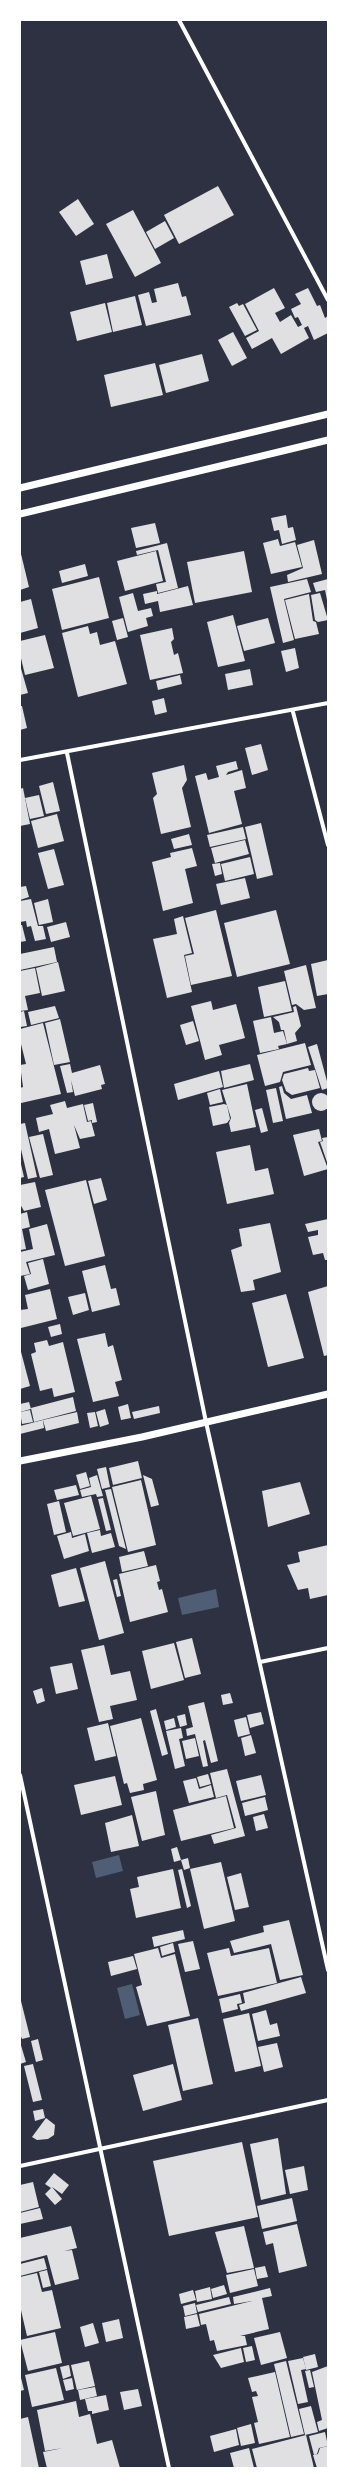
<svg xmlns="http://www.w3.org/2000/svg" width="348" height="2488" viewBox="0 0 348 2488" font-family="'DM Sans',sans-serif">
<rect width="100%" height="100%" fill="#2d3142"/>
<g fill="#4f5d75">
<path d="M216,1589l3,18 -37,8 -4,-17z"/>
<path d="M119,1855l4,16 -27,7 -4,-16z"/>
<path d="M132,1984l8,31 -15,4 -8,-31z"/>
</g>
<g fill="#e0e0e3">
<path d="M218,186l16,29 -55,29 -15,-29z"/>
<path d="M78,199l16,25 -18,12 -17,-24z"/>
<path d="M133,210l28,53 -26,14 -29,-53z"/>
<path d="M165,221l9,17 -19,11 -9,-17z"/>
<path d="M107,254l6,24 -27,7 -6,-24z"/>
<path d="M178,283l4,14 4,-1 5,19 -45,11 -8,-31 11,-3 3,11 5,-1 -3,-13z"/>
<path d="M274,288l11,20 -10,5 5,9 11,-7 7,12 4,-2 -4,-8 -3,1 -4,-9 10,-5 -6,-10 13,-6 9,18 3,-1 5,13 3,-2v17l-14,7 -6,-14 -4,2 5,10 -28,16 -9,-16 -20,11 -6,-11 13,-7 -14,-27z"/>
<path d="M135,296l7,29 -29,7 -6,-29z"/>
<path d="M105,303l7,29 -35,9 -7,-29z"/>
<path d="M237,303l2,3 4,-2 14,26 -12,6 -16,-29z"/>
<path d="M233,332l14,26 -15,8 -14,-26z"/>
<path d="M202,354l7,27 -43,12 -7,-28z"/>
<path d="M155,363l8,32 -52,12 -7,-32z"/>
<path d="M286,515l2,13 5,-1 3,13 -14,4 -3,-14 -5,1 -3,-13z"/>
<path d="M155,523l5,20 -24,5 -5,-20z"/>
<path d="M278,539l2,7 15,-4 7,25 -31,7 -8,-31z"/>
<path d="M314,540l8,34 -34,8 -1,-7 16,-7 -6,-23z"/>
<path d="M167,543l11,45 -20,5 -2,-9 10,-2 -8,-32 -21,5 -1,-4z"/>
<path d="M156,551l7,30 -38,10 -8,-30z"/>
<path d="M244,551l8,41 -57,11 -8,-41z"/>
<path d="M21,554l8,33 -9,3v-35z"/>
<path d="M85,564l3,12 -26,7 -3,-12z"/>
<path d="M99,577l10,41 -47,12 -10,-41z"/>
<path d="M307,579l4,13 -27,7 10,41 -11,3 -13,-56z"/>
<path d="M328,579v21h-1l-2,-10 -9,2 -3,-9z"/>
<path d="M188,586l5,19 -33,7 -2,-11 -13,3 -2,-10 14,-3v3z"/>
<path d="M133,593l5,18 13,-3 2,8 -7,2 2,8 -20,6 -9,-35z"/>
<path d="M320,593l8,27 -10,2 -3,-2 -4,-25z"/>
<path d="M309,594l4,27 3,1 3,12 -24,5 -10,-39z"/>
<path d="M31,599l7,29 -18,5v-31z"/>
<path d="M233,615l12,46 -27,6 -11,-45z"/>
<path d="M123,618l5,19 -11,3 -5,-19z"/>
<path d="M268,618l7,25 -31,8 -7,-25z"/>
<path d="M88,626l2,8 7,-2 3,13 15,-4 12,43 -49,13 -16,-64z"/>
<path d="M172,628l2,11 -3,3 3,13 4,-2 5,20 -33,7 -10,-45z"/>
<path d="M45,635l9,33 -29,7 -5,-21v-13z"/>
<path d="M295,648l4,20 -13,4 -5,-21z"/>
<path d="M20,665l8,28 -8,2z"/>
<path d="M250,669l3,16 -25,5 -3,-16z"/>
<path d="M180,675l2,9 -24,6 -2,-9z"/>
<path d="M164,698l3,14 -12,3 -3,-14z"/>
<path d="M20,706h2l5,22 -7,2z"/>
<path d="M261,744l7,26 -16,5 -7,-27z"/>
<path d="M236,761l2,8 -10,3 -2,3 16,-5 4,18 -12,3 8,33 -33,9 -14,-57 11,-3 2,7 11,-3 -3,-11z"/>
<path d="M184,765l3,15 -5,8 9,39 -30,7 -8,-36 4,-4 -5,-21z"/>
<path d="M53,782l7,29 -14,3 -7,-28z"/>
<path d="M23,788l7,36 -10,2v-37z"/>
<path d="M39,795l5,21 -14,3 -5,-21z"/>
<path d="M57,814l7,27 -26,7 -7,-27z"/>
<path d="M261,823l12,52 -16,4 -12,-52z"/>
<path d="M243,827l3,12 -36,8 -3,-12z"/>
<path d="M189,834l3,11 -18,4 -3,-10z"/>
<path d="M245,840l4,14 -34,9 -4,-15z"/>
<path d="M192,848l5,18 -12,3 8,34 -30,8 -11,-49 19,-5 -1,-4z"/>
<path d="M54,849l10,36 -16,4 -10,-36z"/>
<path d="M250,857l4,17 -29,7 -4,-17z"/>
<path d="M220,863l2,11 -7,2 -3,-12z"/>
<path d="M245,878l5,20 -29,7 -5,-21z"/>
<path d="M26,886l3,11 -9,3v-13z"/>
<path d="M31,899l7,27h5l3,13 -11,2 -4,-15 -4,1 -1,-6 -6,1v-21z"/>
<path d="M48,899l5,23 -14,3 -5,-22z"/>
<path d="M216,910l16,66 -41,9 -6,-29 9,-2 -9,-36z"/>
<path d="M276,910l14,54 -53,13 -13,-54z"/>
<path d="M183,916l9,37 -8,2 8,37 -25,6 -14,-59 24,-5 -3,-15z"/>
<path d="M66,922l4,15 -19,5 -4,-15z"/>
<path d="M20,925h2l4,16 -6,1z"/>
<path d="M54,947l3,15 -37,8v-16z"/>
<path d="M328,960v34l-11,2 -6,-32z"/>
<path d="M58,962l7,29 -23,5 -6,-28z"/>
<path d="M306,965l10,43 -12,2 -8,-6 -4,1 -8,-34z"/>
<path d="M35,968l5,25 -15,3 3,14 -8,1v-40z"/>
<path d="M285,981l7,30 -28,6 -6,-30z"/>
<path d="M211,1001l2,9 23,-6 9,34 -26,7 3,10 -17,5 -14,-54z"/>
<path d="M55,1006l4,12 -28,7 -3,-13z"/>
<path d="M296,1006l5,20 -6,7 2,8 -10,3 -3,-14h-3l-2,-8 -6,-5 21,-5 -1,-5z"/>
<path d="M24,1011l3,15 -7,1v-15z"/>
<path d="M271,1017l3,16 9,-2 4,13 -9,2 1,3 -19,4 -7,-32z"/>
<path d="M60,1019l10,43 -16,3 -9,-42z"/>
<path d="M193,1021l6,20 -13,4 -6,-20z"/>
<path d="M43,1023l18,71 -40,9 -1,-15 3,-1 -3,-22 6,-1 -6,-24v-11z"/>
<path d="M305,1043l6,22 -28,7 -3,10 -15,4 -8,-31z"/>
<path d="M317,1044l11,41v3l-6,2 -14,-43z"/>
<path d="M70,1064l2,9 28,-8 5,19 -4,1 1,4 -27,7 -4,-16 2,12 -6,1 -7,-27z"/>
<path d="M250,1064l4,16 -30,8 -3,-17z"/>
<path d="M308,1068l1,3 6,-1 5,18 -28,7 -6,-4 -4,-11 2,-6z"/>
<path d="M219,1071l4,16 -45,13 -4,-16z"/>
<path d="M247,1084l9,43 -25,5 -2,-9 2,-5 -9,-28z"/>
<path d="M282,1086l2,7 7,6 16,-4 5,18 -26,6 -7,-32z"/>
<path d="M276,1088l7,33 -10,2 -7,-33z"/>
<path d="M220,1089l3,13 -13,3 -3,-12z"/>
<circle cx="321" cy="1102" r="9"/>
<path d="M65,1101l2,7 16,-4 4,18 4,-1 4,15 -15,3 -6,-14 6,23 -25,6 -6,-25 -10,3 -3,-14 17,-4 -3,-9z"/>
<path d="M93,1103l4,19 -5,1v-3l-4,1 -4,-16z"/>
<path d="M224,1104l3,1 3,14 -3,4 -14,3 -4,-19z"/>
<path d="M262,1108l6,23 -7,2 -6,-23z"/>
<path d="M25,1123l12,54 -9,2 -8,-34v-21z"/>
<path d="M319,1129l3,12 -4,1 10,27 -24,7 -11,-41z"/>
<path d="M43,1134l10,41 -13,3 -11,-41z"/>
<path d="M328,1137v25h-1l-7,-20 3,-1 -1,-3z"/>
<path d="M250,1145l5,26 13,-3 6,26 -47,10 -11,-52z"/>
<path d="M20,1160l4,17 -4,1z"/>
<path d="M101,1178l6,22 -13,4 -6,-23z"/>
<path d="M86,1180l19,76 -40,10 -20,-76z"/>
<path d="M35,1182l6,25 -17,4 -4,-7v-19z"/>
<path d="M27,1212l3,15 -8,2 4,20 -6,1v-36z"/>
<path d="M328,1219v41h-3l-2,-7 -10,2 -5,-18 10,-2v-5l-10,2 -3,-8z"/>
<path d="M270,1223l11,49 -28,8 2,10 -14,2 -10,-42 11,-4 -3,-17z"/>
<path d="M47,1224l8,31 -29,7 4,12 -10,2v-24l13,-3 -4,-20z"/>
<path d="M43,1259l6,25 -21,6 -4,-14 7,-2 -3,-11z"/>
<path d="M105,1265l6,24 5,-1 4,17 -28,7 -10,-41z"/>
<path d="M328,1286v69l-4,1 -16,-64z"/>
<path d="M50,1289l7,30 -36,9 -1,-18 8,-1 -3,-14z"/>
<path d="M85,1293l4,17 -16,5 -5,-18z"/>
<path d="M286,1294l18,64 -36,9 -16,-64z"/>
<path d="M60,1324l2,10 -11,3 -3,-10z"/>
<path d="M105,1333l3,14 5,-2 9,35 -7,2 4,14 -26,6 -16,-63z"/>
<path d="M47,1340l2,6 14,-4 12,50 -21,5 -2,-9 -12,3 -9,-37 5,-2 -2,-9z"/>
<path d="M20,1348l10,38 -10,3z"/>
<path d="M73,1397l3,14 -42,11 -3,-14z"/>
<path d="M29,1402l2,7 -11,3v-8z"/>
<path d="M128,1404l3,14 -10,2 -3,-13z"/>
<path d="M159,1406l1,7 -26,6 -2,-7z"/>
<path d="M105,1409l4,15 -9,3 -4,-15z"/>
<path d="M30,1410l3,12 -11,2 -2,-12z"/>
<path d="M77,1412l2,11 -33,8 -3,-11z"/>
<path d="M95,1412l3,14 -8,2 -3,-15z"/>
<path d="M43,1420l1,8 -24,6v-8z"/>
<path d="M138,1461l4,17 -29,7 -4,-17z"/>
<path d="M106,1467l4,20 -8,2 -5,-20z"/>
<path d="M86,1472l4,14 -10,3 -4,-14z"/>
<path d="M97,1475l6,21 -6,1 -1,-3 -14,3 -2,-7 11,-3 -2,-9z"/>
<path d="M143,1475l9,4 7,26 -8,2z"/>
<path d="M141,1480l15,65 -28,7 -16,-65z"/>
<path d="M300,1482l10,32 -42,13 -6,-36z"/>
<path d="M76,1485l3,10 -22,5 -3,-10z"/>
<path d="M111,1489l15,60 -7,-3 -14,-56z"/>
<path d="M91,1496l9,33 -27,7 -9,-33z"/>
<path d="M103,1498l8,32 -5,1 -8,-32z"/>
<path d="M59,1501l7,31 -12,3 -7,-31z"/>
<path d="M100,1530l1,6 10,-3 4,14 -23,6 -5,-20z"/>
<path d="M71,1532l1,6 13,-4 4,17 -25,8 -7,-23z"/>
<path d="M328,1545v50l-18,4 -2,-11 -10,2 -11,-25 13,-3 -2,-10z"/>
<path d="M144,1551l4,15 -26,6 -3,-15z"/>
<path d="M105,1561l19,72 -25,7 -19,-72z"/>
<path d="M156,1565l4,16 -3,1 2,8 3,-1 6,23 -38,10 -11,-48z"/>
<path d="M76,1568l9,33 -26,6 -8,-32z"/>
<path d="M117,1579l4,17 -4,1 -4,-17z"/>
<path d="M192,1638l9,36 -16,4 -9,-36z"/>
<path d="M174,1643l10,37 -33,9 -9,-38z"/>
<path d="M104,1645l7,30 19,-4 7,29 -27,6 3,13 -14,3 -18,-72z"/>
<path d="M72,1663l6,26 -22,5 -6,-27z"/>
<path d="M42,1688l3,13 -8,3 -4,-13z"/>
<path d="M230,1693l3,10 -10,2 -2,-10z"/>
<path d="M204,1702l14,59 -7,2 -6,-23 -2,1 5,25 -5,1 -8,-33 -8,2 -1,-7 7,-2 -5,-21z"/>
<path d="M156,1709l12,45 -6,2 -12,-45z"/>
<path d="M261,1712l3,12 -14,4 -3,-13z"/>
<path d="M185,1714l2,11 -7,2 -3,-11z"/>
<path d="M246,1717l4,17 -12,3 -4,-17z"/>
<path d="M141,1718l16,62 -14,4 1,6 -14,3 -3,-10 -3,1 -14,-58z"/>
<path d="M174,1718l2,9 -10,3 -2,-9z"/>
<path d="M108,1723l8,33 -21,5 -8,-33z"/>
<path d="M181,1728l2,10 -4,1 6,27 -10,3 -9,-38z"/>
<path d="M251,1735l5,18 -11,3 -4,-18z"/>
<path d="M195,1738l4,18 -13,3 -4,-18z"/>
<path d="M227,1769l18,67 -31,8 -3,-9 25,-7 -9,-33 -11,3 -6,-25z"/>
<path d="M208,1774l3,10 -11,3 -3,-10z"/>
<path d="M261,1775l5,20 -25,6 -5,-20z"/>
<path d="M115,1776l7,29 -41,10 -7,-30z"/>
<path d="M196,1778l3,11 12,-4 3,12 -25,6 -6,-22z"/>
<path d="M156,1791l9,44 -23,6 -11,-44z"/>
<path d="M226,1796l8,32 -53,13 -8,-31z"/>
<path d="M265,1797l3,13 -23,6 -3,-13z"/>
<path d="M264,1814l4,14 -12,3 -3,-14z"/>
<path d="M132,1815l7,31 -28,6 -6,-29z"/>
<path d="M177,1847l4,13 -7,2 -3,-13z"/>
<path d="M188,1858l2,10 -6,2 -3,-10z"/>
<path d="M221,1862l14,59 -31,8 -14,-60z"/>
<path d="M173,1869l8,39 -45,10 -6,-29 9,-2 -2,-10z"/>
<path d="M182,1869l9,37 -4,2 -9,-38z"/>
<path d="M241,1873l8,34 -14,3 -8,-33z"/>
<path d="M289,1920l14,55 -23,5 -9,-36 -37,9 -4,-12 34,-9 -1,-6z"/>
<path d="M183,1930l2,9 -31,8 -2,-10z"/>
<path d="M193,1941l7,28 -15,3 -7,-28z"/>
<path d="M173,1943l2,9 -13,4 -2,-9z"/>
<path d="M158,1948l3,10 14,-4 15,62 -43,10 -11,-39 6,-2 -8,-31z"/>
<path d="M229,1948l2,8 38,-8 8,35 -59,13 -11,-43z"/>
<path d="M133,1956l4,13 -26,7 -3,-14z"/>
<path d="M301,1977l5,16 -65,18 -2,-6 6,-2 -2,-10z"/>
<path d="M240,1994l2,9 -5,1 1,5 -16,4 -3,-14z"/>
<path d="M21,2001l9,36 -8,2 -2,-5z"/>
<path d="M266,2010l4,15 7,-2 3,13 -22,5 -6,-27z"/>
<path d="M249,2013l12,53 -26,6 -12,-53z"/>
<path d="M198,2018l15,66 -30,7 -15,-66z"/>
<path d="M38,2039l5,21 -7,2 -5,-21z"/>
<path d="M20,2042l6,20 -6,2z"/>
<path d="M277,2043l6,24 -19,5 -6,-25z"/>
<path d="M33,2064l9,36 -9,2 -9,-36z"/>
<path d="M173,2064l9,36 -39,11 -10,-36z"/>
<path d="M43,2109l2,9 -10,3 -2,-10z"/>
<path d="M46,2118l9,7 -1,10 -6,4 -11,1 -5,-3z"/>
<path d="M278,2138l8,56 -25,6 -11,-56z"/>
<path d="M242,2142l16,75 -89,19 -16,-75z"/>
<path d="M304,2166l4,24 -18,4 -5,-24z"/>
<path d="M54,2173l15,12 -7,9 -10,-7 10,12 -7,6 -10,-11 6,-6 -6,-4z"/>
<path d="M33,2182l6,25 -19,5v-27z"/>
<path d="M292,2198l5,23 -35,8 -5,-23z"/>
<path d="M40,2208l3,11 -23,5v-11z"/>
<path d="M297,2224l10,42 -28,7 -6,-30 -7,2 -3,-13z"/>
<path d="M71,2226l6,22 -13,3 8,-1 7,29 -24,6 -8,-30 -27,7v-24z"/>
<path d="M244,2226l10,42 -27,5 -12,-41z"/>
<path d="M44,2258l3,11 -27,7v-12z"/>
<path d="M265,2266l3,11 -11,2 -2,-11z"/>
<path d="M254,2269l4,17 -28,7 -4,-18z"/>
<path d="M47,2270l4,16 -8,2 -4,-16z"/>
<path d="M37,2273l5,19 10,-2 9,38 -34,8 -7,-30v-29z"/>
<path d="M224,2285l3,9 -14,4 -2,-9z"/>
<path d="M210,2287l2,12 -15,3 -2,-11z"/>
<path d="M270,2288l2,8 -10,2 7,31 -29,7h5l2,9 -30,6 -3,-11 -4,1 -4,-17 -5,1 -2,-11 53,-13 -18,3 -1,-7z"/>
<path d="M193,2290l3,10 -15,4 -2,-10z"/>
<path d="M229,2297l2,7 -33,8 -2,-7z"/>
<path d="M195,2303l2,10 -12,3 -2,-10z"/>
<path d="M197,2314l3,12 -14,3 -2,-12z"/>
<path d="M119,2319l4,19 -17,4 -4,-19z"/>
<path d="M93,2323l6,20 -14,4 -5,-20z"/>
<path d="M55,2332l7,31 -34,8 -8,-31z"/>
<path d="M280,2332l7,26 -26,7 -7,-27z"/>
<path d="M252,2346l3,14 -9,2 -3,-14z"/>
<path d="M241,2348l3,14 -23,6 -8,-13z"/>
<path d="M315,2354l3,13 -12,3 -3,-13z"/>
<path d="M303,2358l3,11 -5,1 7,32 -10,2 -10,-43z"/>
<path d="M89,2361l6,25 -18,4 -6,-25z"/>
<path d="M286,2361l18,73 -13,3 -17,-73z"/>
<path d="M69,2365l2,11 -8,3 -3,-12z"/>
<path d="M328,2366v62l-9,3 -2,-9 5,-2 -10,-48z"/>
<path d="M56,2368l8,32 -32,7 -7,-32z"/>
<path d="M310,2370l4,17 -5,1 -4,-17z"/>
<path d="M275,2372l15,65 -31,7 -5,-21 4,-1 -6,-25 6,-1 -2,-5 -4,1 -4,-14z"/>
<path d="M20,2374l4,16 -4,1z"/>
<path d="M72,2378l2,11 -8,2 -3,-11z"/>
<path d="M95,2387l2,9 -17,4 -2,-10z"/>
<path d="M138,2389l4,17 -18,4 -4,-18z"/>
<path d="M106,2395l3,15 -17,4v-3h-4l-3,-12z"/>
<path d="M76,2401l3,16 11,-3 7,30 15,-4 8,28h-73l-4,-16 20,-4 -18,3 -8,-41z"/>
<path d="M311,2406l7,26 -13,3 -6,-26z"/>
<path d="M28,2417l11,51h-19v-49z"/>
<path d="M251,2424l4,19 -14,3 -4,-18z"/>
<path d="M236,2429l3,16 -25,7 -4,-16z"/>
<path d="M325,2432l3,14 -9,2 -2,6 -3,1 -5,-19z"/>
<path d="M306,2435l8,33h-57l-5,-19z"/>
<path d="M328,2446v21l-11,1 -4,-13 5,-1 2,-6z"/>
<path d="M249,2448l5,20h-20l-4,-15z"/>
</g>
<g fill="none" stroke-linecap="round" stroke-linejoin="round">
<g stroke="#fff" stroke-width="4">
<path d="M179,20l149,280"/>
<path d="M293,712l35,133"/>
<path d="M67,753l139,669 122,548"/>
<path d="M20,760l308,-57"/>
<path d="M260,1662l68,-14"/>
<path d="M20,1775l149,693"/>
<path d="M20,2166l308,-66"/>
</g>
<g stroke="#fff" stroke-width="7">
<path d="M20,488l308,-74"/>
<path d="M20,514l308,-74"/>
<path d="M20,1461l122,-24 186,-43"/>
</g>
</g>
<rect width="348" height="2488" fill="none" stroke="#ffffff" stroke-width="42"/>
</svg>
